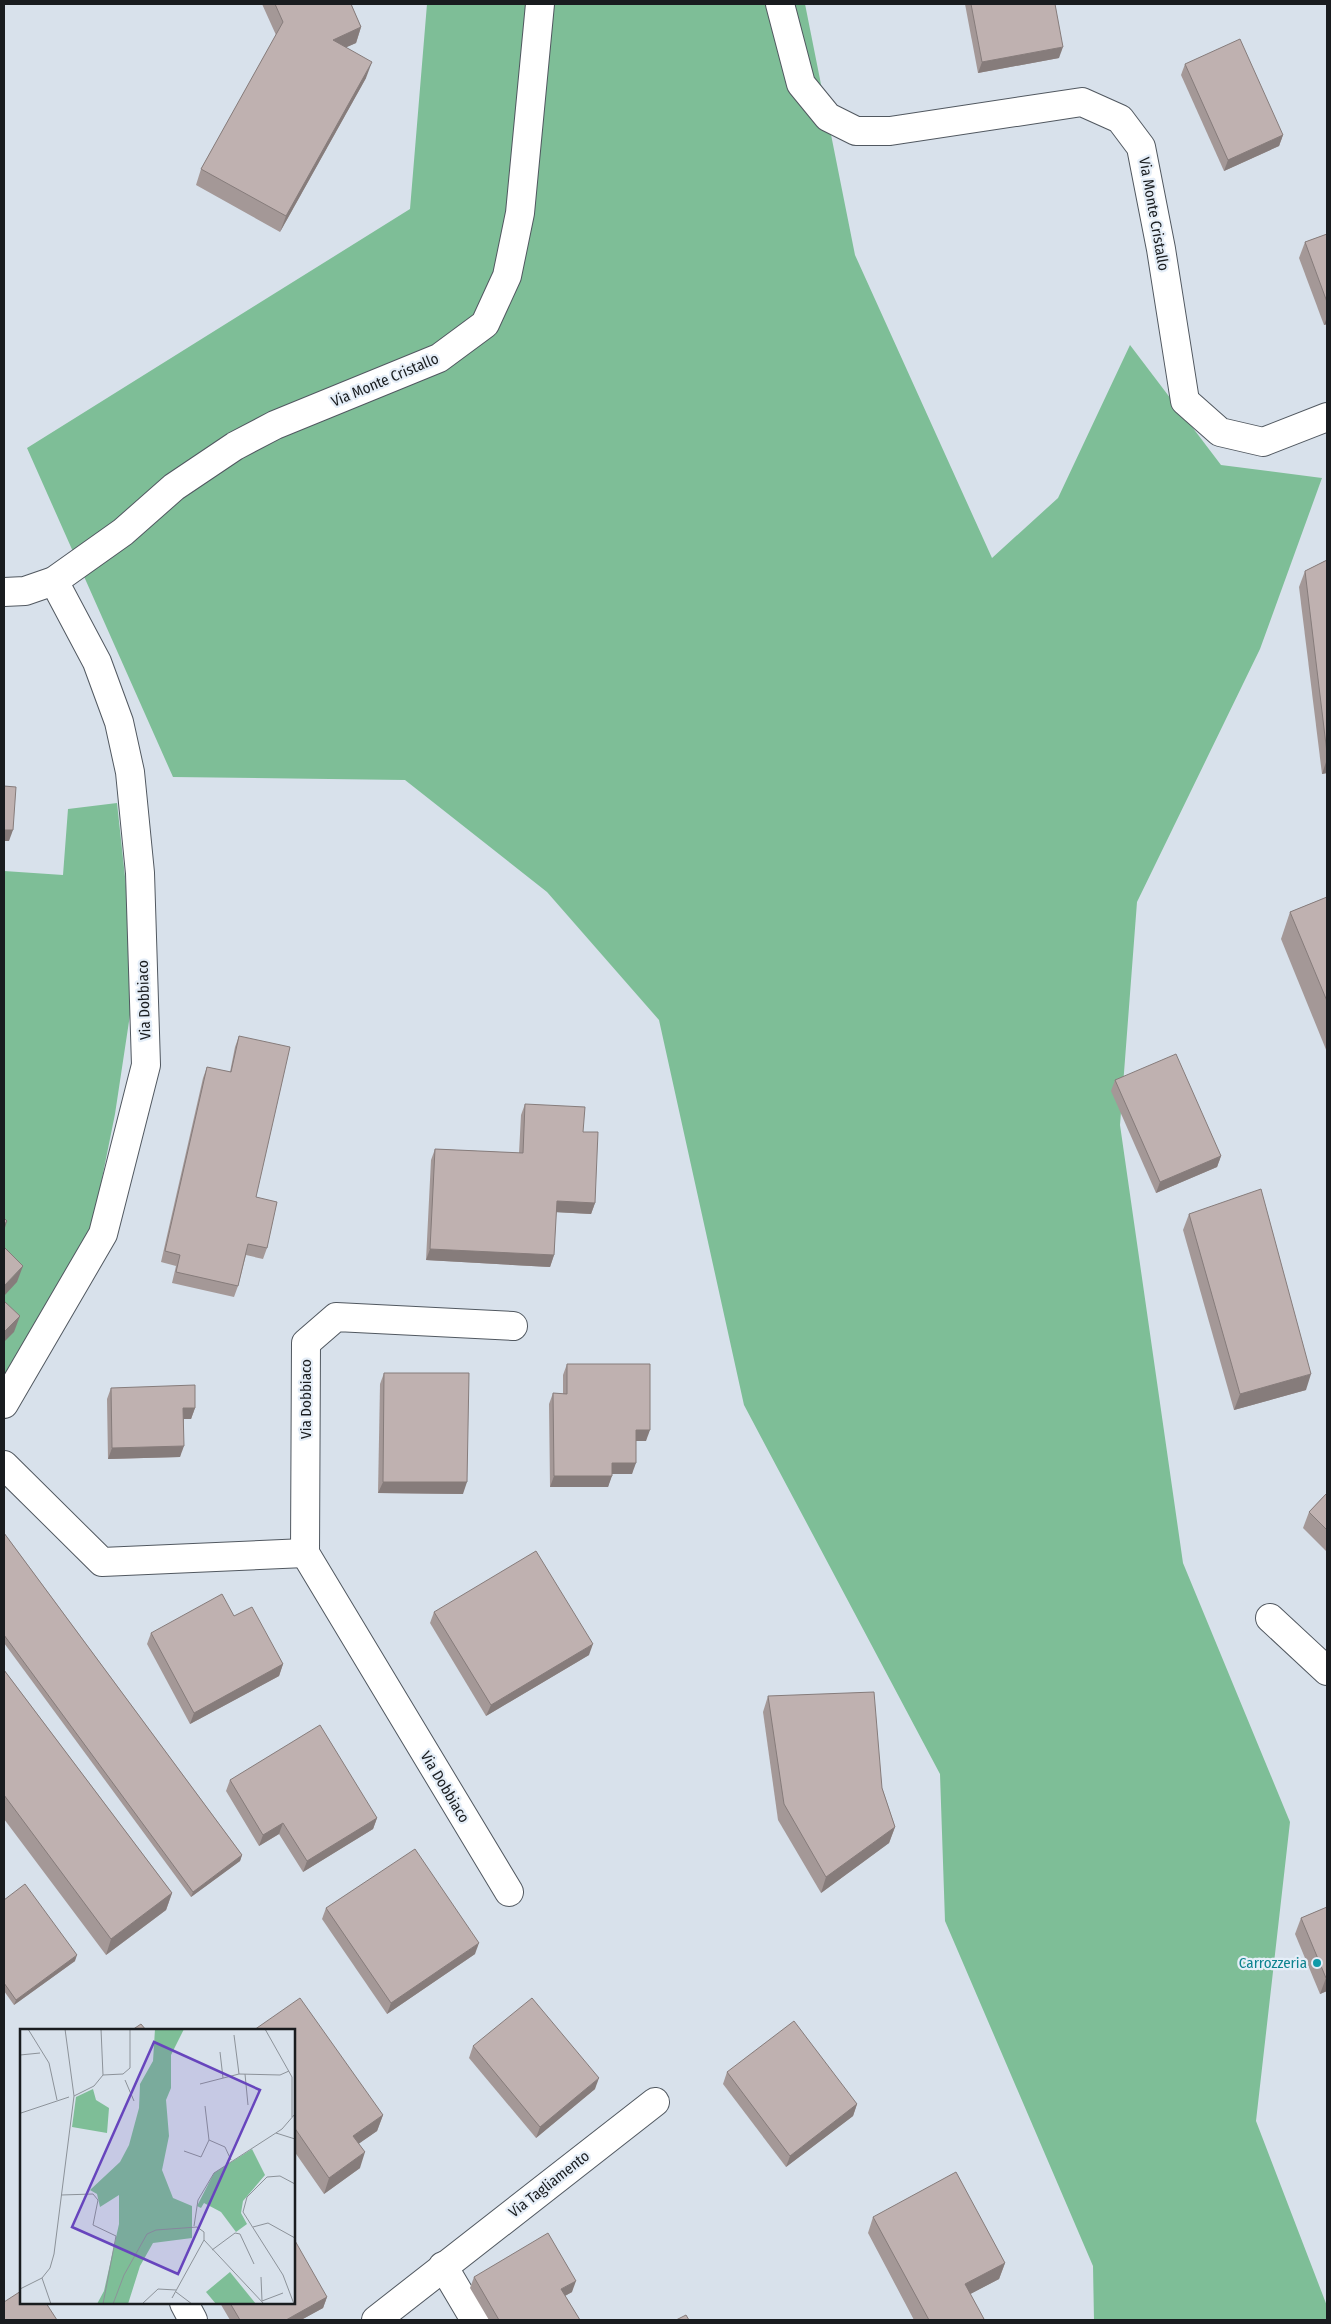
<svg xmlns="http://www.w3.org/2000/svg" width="1331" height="2324" viewBox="0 0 1331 2324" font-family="'Fira Sans Condensed',sans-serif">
<rect width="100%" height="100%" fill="#d8e1eb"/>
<g fill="#7ebe97">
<path d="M427,4h378l50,251 137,303 66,-60 72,-153 91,120 101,13 -62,171 -123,253 -17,223 63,438 107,259 -34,299 71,185v14h-233l-1,-54 -148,-345 -5,-147 -196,-369 -85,-385 -112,-128 -142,-112 -232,-3 -146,-329 383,-239z"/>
<path d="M117,803l9,83 7,109 -18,119 -23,114 -88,165v-522l59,4 5,-66z"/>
</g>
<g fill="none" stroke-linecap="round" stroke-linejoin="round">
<g stroke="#515860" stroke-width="30">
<g id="minor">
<path d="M780,4l21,80 27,33 28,14h34l192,-29 38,17 21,28 20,102 24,152 35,31 43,10 64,-25"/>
<path d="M4,592l21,-1 29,-10 69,-49 51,-45 61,-41 40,-21 164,-67 46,-34 22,-48 13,-63 20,-209"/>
<path d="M4,1404l99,-170 43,-169 -6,-192 -10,-101 -11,-50 -22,-60 -43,-81"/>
<path d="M4,1465l98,97 203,-9"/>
<path d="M1270,1618l57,53"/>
<path d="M509,1892l-204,-339 1,-210 30,-26 177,9"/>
<path d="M443,2266l32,54"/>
<path d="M184,2303l9,17"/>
<path d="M376,2320l279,-218"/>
</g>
</g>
<use href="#minor" stroke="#fff" stroke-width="28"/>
</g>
<g fill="#a49897">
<path d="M262,4h89l10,23 -5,16 -10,4 20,31 -86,154 -84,-47 5,-16 75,-134z"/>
<path d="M965,4h90l4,54 -81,15z"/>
<path d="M1185,64l98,71 -4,11 -55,25 -43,-96z"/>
<path d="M1327,234v90l-3,1 -25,-67 6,-16z"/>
<path d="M1327,560v213l-5,1 -23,-187 6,-16z"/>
<path d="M1327,897v155l-46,-113 9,-27z"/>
<path d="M239,1036l17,161 11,51 -4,11 -17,-4 -8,31 -4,11 -62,-14 4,-17 -15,-4 42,-184 4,-11 23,5 5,-25z"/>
<path d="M1115,1080l106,76 -4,11 -61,26 -45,-102z"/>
<path d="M525,1104l58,28 12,71 -4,11 -35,-2 -2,43 -4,12 -124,-7 5,-100 4,-11 84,4 2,-38z"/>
<path d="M1189,1214l117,176 -72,20 -51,-180z"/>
<path d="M567,1364l79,77h-10l-4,33h-20l-4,13h-58l-1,-83 4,-11 10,1v-19z"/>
<path d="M384,1373l79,121 -85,-1 2,-109z"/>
<path d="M111,1388l84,20 -4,11h-7l-4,38 -72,2 -1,-60z"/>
<path d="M1327,1493v59l-24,-24 6,-16z"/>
<path d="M4,1533l238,322 -2,6 -49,36 -187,-254z"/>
<path d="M434,1612l155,43 -103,61 -56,-93z"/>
<path d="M234,1616l49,48 -4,12 -89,48 -43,-80 4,-11z"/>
<path d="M4,1670l168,223 -6,17 -60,45 -102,-136z"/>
<path d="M768,1696l114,92 13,39 -6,16 -68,50 -43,-73 -15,-108z"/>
<path d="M230,1780l147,38 -4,11 -70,43 -24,-38 -20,12 -33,-55z"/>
<path d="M4,1900l71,61 -61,44 -10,-14z"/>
<path d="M1327,1907v84l-7,3 -25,-60 6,-16z"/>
<path d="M326,1908l149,46 -88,60 -65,-95z"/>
<path d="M294,2030l89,85 -6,16 -18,12 1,25 -36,26 -30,-43z"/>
<path d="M473,2046l122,43 -59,49 -67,-80z"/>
<path d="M727,2072l130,32 -4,12 -67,51 -63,-83z"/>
<path d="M873,2217l132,46 -6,16 -29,15 14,25 -1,1h-69l-46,-87z"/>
<path d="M474,2277l98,15 -7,4 15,24h-91l-19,-32z"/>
<path d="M327,2297l-4,11 -22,12h-71l-10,-17h74z"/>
</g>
<g fill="#867c7b">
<path d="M361,27l-5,16 -29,13 6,-16z"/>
<path d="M1063,47l-4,11 -81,15 4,-11z"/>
<path d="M372,62l-6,16 -86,154 6,-16z"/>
<path d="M1283,135l-4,11 -55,25 4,-11z"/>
<path d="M1327,317v7l-3,1z"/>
<path d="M1327,759v14l-5,1z"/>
<path d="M4,830h9l-4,11h-5z"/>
<path d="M1221,1156l-4,11 -61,26 4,-11z"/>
<path d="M557,1201l38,2 -4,11 -38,-2z"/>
<path d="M7,1221l-3,10v-6z"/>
<path d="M430,1249l124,6 -4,12 -124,-7z"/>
<path d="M23,1266l-6,16 -13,14v-10z"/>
<path d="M20,1316l-6,16 -10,10v-10z"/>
<path d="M1311,1374l-5,16 -72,20 6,-16z"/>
<path d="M183,1408h12l-4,11h-12z"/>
<path d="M636,1430h14l-4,11h-14z"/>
<path d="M184,1446l-4,11 -72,2 4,-11z"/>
<path d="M612,1463h24l-4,11h-24z"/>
<path d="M554,1476h58l-4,11h-58z"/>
<path d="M383,1482h84l-4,12 -85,-1z"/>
<path d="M593,1644l-4,11 -103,61 5,-11z"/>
<path d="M283,1664l-4,12 -89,48 4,-11z"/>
<path d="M377,1818l-4,11 -70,43 4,-11z"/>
<path d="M283,1823l-4,11 -20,12 4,-11z"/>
<path d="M895,1827l-6,16 -68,50 5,-16z"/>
<path d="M242,1855l-2,6 -49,36 2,-5z"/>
<path d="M172,1893l-6,17 -60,45 5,-16z"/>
<path d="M479,1943l-4,11 -88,60 4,-11z"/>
<path d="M77,1955l-2,6 -61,44 2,-5z"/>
<path d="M1326,1978h1v13l-7,3z"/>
<path d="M599,2078l-4,11 -59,49 4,-11z"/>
<path d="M857,2104l-4,12 -67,51 4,-11z"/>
<path d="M383,2115l-6,16 -30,21 6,-16z"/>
<path d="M365,2152l-5,16 -36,26 5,-16z"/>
<path d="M1005,2263l-6,16 -40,21 6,-16z"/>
<path d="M576,2281l-4,11 -15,8 4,-11z"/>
<path d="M327,2297l-4,11 -22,12h-15z"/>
</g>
<g fill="#bfb1b0" stroke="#867c7b">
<path d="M275,4h76l10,23 -28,13 39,22 -86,154 -85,-47 82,-147z"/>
<path d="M971,4h84l8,43 -81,15z"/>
<path d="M1240,39l43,96 -55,25 -43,-96z"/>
<path d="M1327,234v68l-22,-60z"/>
<path d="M1327,560v193l-22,-182z"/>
<path d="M4,786l12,1 -3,43h-9z"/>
<path d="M1327,897v104l-37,-89z"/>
<path d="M239,1036l51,11 -34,150 21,5 -10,46 -19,-4 -10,42 -62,-14 4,-17 -15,-4 42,-184 24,5z"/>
<path d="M1176,1054l45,102 -61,26 -45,-102z"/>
<path d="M525,1104l60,3 -2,25h15l-3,71 -38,-2 -3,54 -124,-6 5,-100 88,4z"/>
<path d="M1261,1189l50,185 -71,20 -51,-180z"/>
<path d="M4,1218l3,3 -3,4z"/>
<path d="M4,1247l19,19 -19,20z"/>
<path d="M4,1301l16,15 -16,16z"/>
<path d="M567,1364h83v66h-14v33h-24v13h-58l-1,-83 14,1z"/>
<path d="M384,1373h85l-2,109h-84z"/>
<path d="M195,1385v23h-12l1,38 -72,2 -1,-60z"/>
<path d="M1327,1493v37l-18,-18z"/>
<path d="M4,1533l238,322 -49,37 -189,-257z"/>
<path d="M536,1551l57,93 -102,61 -57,-93z"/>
<path d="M222,1594l12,22 18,-9 31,57 -89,49 -43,-80z"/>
<path d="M4,1670l168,223 -61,46 -107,-144z"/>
<path d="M874,1692l8,96 13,39 -69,50 -42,-73 -16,-108z"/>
<path d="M320,1725l57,93 -70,43 -24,-38 -20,12 -33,-55z"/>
<path d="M415,1849l64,94 -88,60 -65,-95z"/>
<path d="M25,1884l52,71 -61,45 -12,-17v-83z"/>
<path d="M1327,1907v71h-1l-25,-60z"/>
<path d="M300,1998l83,117 -30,21 12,16 -36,26 -35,-51v-97h-40z"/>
<path d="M532,1998l67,80 -59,49 -67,-81z"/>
<path d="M794,2021l63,83 -67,52 -63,-84z"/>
<path d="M141,2024l5,6h-14z"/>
<path d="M956,2172l49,91 -40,21 19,35 -3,1h-52l-56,-103z"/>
<path d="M548,2233l28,48 -15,8 19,31h-81l-25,-43z"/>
<path d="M294,2239l33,58 -41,23h-46l-10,-17h64z"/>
<path d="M21,2291v12h25l11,17h-53v-18z"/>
<path d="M686,2315l3,5h-13z"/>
</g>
<circle fill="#0f9aa8" stroke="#e5eef8" stroke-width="2" cx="1317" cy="1963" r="5"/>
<g text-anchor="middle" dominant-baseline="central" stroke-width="4.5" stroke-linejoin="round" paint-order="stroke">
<g font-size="15" fill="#191c1f" stroke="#e5eef8">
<text transform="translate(1154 214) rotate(80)">Via Monte Cristallo</text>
<text transform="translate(385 380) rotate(-23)">Via Monte Cristallo</text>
<text transform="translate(144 1000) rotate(-92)">Via Dobbiaco</text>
<text transform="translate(306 1399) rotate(-90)">Via Dobbiaco</text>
<text transform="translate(445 1787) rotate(59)">Via Dobbiaco</text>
<text transform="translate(549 2184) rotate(-38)">Via Tagliamento</text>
</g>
<g font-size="15" fill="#0d838f" stroke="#e5eef8" text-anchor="end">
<text x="1307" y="1963">Carrozzeria</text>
</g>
</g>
<g transform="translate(20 2029)">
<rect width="275" height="275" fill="#d8e1eb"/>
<path d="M135,0h29l-13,26v33l-5,12 3,36 -7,34 11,28 19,8v32l-39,5 -13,23 -12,38h-31l7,-13 15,-67v-29l-19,12 -3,-13 -7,-4 30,-28 9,-17 10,-37 1,-24 13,-23zM73,60l3,11 13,8 -2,25 -35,-6 4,-30zM232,120l13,26 -22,26 -2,12 6,11 -11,8 -15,-20 -17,-9 -3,5 -4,-2 17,-33zM210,243l26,32h-40l-10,-12z" fill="#7ebe97"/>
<path fill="none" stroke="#8c9299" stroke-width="1" d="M8,0l21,34 8,37M81,0l2,46M245,0l27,48v40M214,6l5,39M200,23l3,26M0,26l20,-2M225,45l3,31M83,46l20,-1 7,-6v-39M105,51l9,21M180,55l39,-10 41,1 9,-4M54,67l20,-10 9,-11M1,84l48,-16M256,104l19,6M189,111l16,7 6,13M164,122l17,6 8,-17 -4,-34M41,166l32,-1 5,6 -5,25 23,11 -13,68M174,197l4,-26 16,-27 68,-44 13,-15M233,198l15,-4 27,15M184,211l60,64M192,221l23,-17 5,1 14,30M241,248l1,24 21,-8M22,249l9,26M0,260l22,-11 8,-10 4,-14 20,-158 -9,-67M156,263l16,12M93,275l11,-29 23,-41 9,-4 41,-3 7,5v8l-32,58M122,275l16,-15 18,1M274,275l-11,-29 -40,-63 4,-15 20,-20 13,-1 15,8"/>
<path fill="#6745bd" fill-opacity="0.15" stroke="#6745bd" stroke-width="2.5" d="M134,13l106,48 -82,184 -106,-47z"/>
<rect width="275" height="275" fill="none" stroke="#191c1f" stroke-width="2.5"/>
</g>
<rect width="1331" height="2324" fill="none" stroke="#191c1f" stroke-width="10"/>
</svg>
